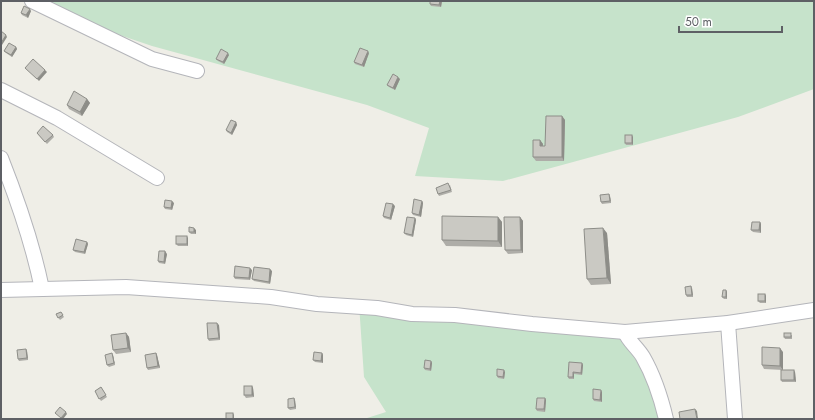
<svg xmlns="http://www.w3.org/2000/svg" width="815" height="420" viewBox="0 0 815 420" font-family="Jost,sans-serif">
<rect width="100%" height="100%" fill="#efeee7"/>
<g fill="#c6e3cb">
<path d="M27,1h787v88l-76,28 -235,64 -88,-5 14,-48 -62,-23 -215,-59 -124,-42z"/>
<path d="M359,304l244,22 21,16 25,38 11,39h-296l22,-7 -22,-35z"/>
</g>
<g fill="none" stroke-linecap="round" stroke-linejoin="round">
<g stroke="#b4b5ba" stroke-width="16">
<g id="street">
<path d="M32,1l120,58 45,12"/>
<path d="M1,90l56,28 100,60"/>
<path d="M1,158c17,43 32,87 41,131"/>
<path d="M1,290l125,-3 145,10 46,7 60,4 35,6 43,1 77,9 93,8 103,-9 86,-13"/>
<path d="M728,323l7,96"/>
<path d="M625,332c3,9 13,16 18,25 11,19 18,41 23,62"/>
</g>
</g>
<use href="#street" stroke="#fff" stroke-width="14"/>
</g>
<g fill="#aeada8">
<path d="M442,1l-1,6 -10,-1 -1,-2z"/>
<path d="M31,11l-3,7 -6,-3 -1,-2z"/>
<path d="M16,47l1,2 -5,8 -6,-4 -2,-2z"/>
<path d="M369,53l-5,14 -9,-3 -1,-2z"/>
<path d="M229,55l-5,9 -6,-3 -2,-2z"/>
<path d="M400,79l-5,11 -6,-3 -2,-2z"/>
<path d="M87,99l3,4 -8,13 -13,-7 -2,-4z"/>
<path d="M562,116l3,4 -1,41h-28l-3,-4 7,-17 3,4v2h2z"/>
<path d="M236,122l1,3 -5,10 -5,-3 -1,-2z"/>
<path d="M37,133l16,2 1,2 -7,7z"/>
<path d="M633,137v8h-7l-1,-2z"/>
<path d="M450,185l2,7 -13,4 -1,-2z"/>
<path d="M609,194l1,2 1,7 -9,1 -1,-2z"/>
<path d="M422,201l1,2 -2,14 -8,-2 -1,-2z"/>
<path d="M174,203l-2,7 -7,-1 -1,-2z"/>
<path d="M395,206l-4,14 -7,-2 -1,-2z"/>
<path d="M498,217l4,5v25l-56,-1 -4,-6z"/>
<path d="M520,217l3,4v32l-15,1 -3,-4z"/>
<path d="M415,218l1,2 -3,17 -7,-2 -2,-2z"/>
<path d="M760,222l1,2v9l-8,-1 -2,-2z"/>
<path d="M196,230v4h-5l-2,-2z"/>
<path d="M607,233l4,51 -20,1 -4,-6z"/>
<path d="M188,238v8h-10l-2,-2z"/>
<path d="M87,242l1,2 -3,10 -10,-2 -2,-2z"/>
<path d="M167,254l-2,10 -6,-1 -1,-2z"/>
<path d="M252,270l-2,10 -15,-1 -1,-2z"/>
<path d="M272,271l-2,13 -16,-3 -2,-2z"/>
<path d="M692,288l1,9h-6l-1,-2z"/>
<path d="M726,290l1,2v7h-3l-2,-2z"/>
<path d="M765,294l1,2v7h-6l-2,-2z"/>
<path d="M61,312l3,5 -4,3 -4,-6z"/>
<path d="M219,325l1,15 -11,1 -1,-2z"/>
<path d="M126,333l3,4 2,15 -15,2 -3,-4z"/>
<path d="M792,335v4h-7l-1,-2z"/>
<path d="M26,349l1,2 1,9 -9,1 -1,-2z"/>
<path d="M783,352v18l-19,-1 -2,-4z"/>
<path d="M156,353l1,2 3,13 -12,2 -1,-2z"/>
<path d="M322,353l1,2v8l-8,-1 -2,-2z"/>
<path d="M113,355l2,10 -6,2 -2,-2z"/>
<path d="M431,361l1,2 -1,8 -6,-1 -1,-2z"/>
<path d="M582,363l1,2 -1,10 -8,-1v5h-5l-1,-2z"/>
<path d="M505,372l-1,7 -6,-1 -1,-2z"/>
<path d="M795,372l1,10h-14l-1,-2z"/>
<path d="M252,386l1,2 1,9 -8,1 -2,-3z"/>
<path d="M101,387l6,10 -6,4 -6,-10z"/>
<path d="M602,392v10l-8,-1 -1,-2z"/>
<path d="M294,398l1,2 1,9 -6,1 -2,-2z"/>
<path d="M545,398l1,2 -1,12 -8,-1 -1,-2z"/>
</g>
<g fill="#8d8d88">
<path d="M440,1h2l-1,6 -2,-2z"/>
<path d="M30,9l1,2 -3,7 -2,-3z"/>
<path d="M6,35l1,2 -5,8 -1,-2z"/>
<path d="M16,47l1,2 -5,8 -1,-2z"/>
<path d="M368,51l1,2 -5,14 -2,-2z"/>
<path d="M228,53l1,2 -5,9 -1,-2z"/>
<path d="M45,70l2,2 -8,9 -2,-2z"/>
<path d="M398,77l2,2 -5,11 -2,-2z"/>
<path d="M87,99l3,4 -8,13 -2,-4z"/>
<path d="M562,116l3,4 -1,41 -2,-4z"/>
<path d="M236,122l1,3 -5,10 -1,-2z"/>
<path d="M632,135l1,2v8l-1,-2z"/>
<path d="M540,140l3,4 -1,6 -2,-4z"/>
<path d="M609,194l1,2 1,7 -1,-2z"/>
<path d="M172,201l2,2 -2,7 -1,-2z"/>
<path d="M422,201l1,2 -2,14 -2,-2z"/>
<path d="M393,204l2,2 -4,14 -1,-2z"/>
<path d="M498,217l4,5v25l-4,-6z"/>
<path d="M520,217l3,4v32l-2,-3z"/>
<path d="M415,218l1,2 -3,17 -1,-2z"/>
<path d="M760,222l1,2v9l-2,-3z"/>
<path d="M194,228l2,2v4l-2,-2z"/>
<path d="M603,228l4,5 4,51 -4,-6z"/>
<path d="M187,236l1,2v8l-1,-2z"/>
<path d="M87,242l1,2 -3,10 -1,-2z"/>
<path d="M165,251l2,3 -2,10 -1,-2z"/>
<path d="M250,268l2,2 -2,10 -1,-2z"/>
<path d="M270,269l2,2 -2,13 -1,-2z"/>
<path d="M691,286l1,2 1,9 -1,-2z"/>
<path d="M726,290l1,2v7l-1,-2z"/>
<path d="M765,294l1,2v7l-1,-2z"/>
<path d="M217,323l2,2 1,15 -1,-2z"/>
<path d="M126,333l3,4 2,15 -3,-4z"/>
<path d="M780,348l3,4v18l-3,-4z"/>
<path d="M26,349l1,2 1,9 -1,-2z"/>
<path d="M112,353l1,2 2,10 -1,-2z"/>
<path d="M156,353l1,2 3,13 -2,-2z"/>
<path d="M322,353l1,2v8l-2,-2z"/>
<path d="M431,361l1,2 -1,8 -1,-2z"/>
<path d="M582,363l1,2 -1,10 -1,-2z"/>
<path d="M504,370l1,2 -1,7 -1,-2z"/>
<path d="M794,370l1,2 1,10 -2,-2z"/>
<path d="M573,372l1,2v5l-1,-2z"/>
<path d="M252,386l1,2 1,9 -2,-2z"/>
<path d="M601,390l1,2v10l-2,-2z"/>
<path d="M294,398l1,2 1,9 -1,-2z"/>
<path d="M545,398l1,2 -1,12 -1,-3z"/>
<path d="M695,409l2,2 1,8h-1z"/>
<path d="M66,412l1,2 -4,5h-1l-1,-1z"/>
<path d="M233,413l1,2v4h-1z"/>
</g>
<g fill="#cac9c3" stroke="#8d8d88">
<path d="M430,1h10l-1,4 -9,-1z"/>
<path d="M24,6l6,3 -4,6 -5,-2z"/>
<path d="M1,31l5,4 -5,8z"/>
<path d="M9,43l7,4 -5,8 -7,-4z"/>
<path d="M360,48l8,3 -6,14 -8,-3z"/>
<path d="M221,49l7,4 -5,9 -7,-3z"/>
<path d="M33,59l12,11 -8,9 -12,-11z"/>
<path d="M393,74l5,3 -5,11 -6,-3z"/>
<path d="M74,91l13,8 -7,13 -13,-7z"/>
<path d="M546,116h16v41h-29v-17h7v6h5z"/>
<path d="M231,120l5,2 -5,11 -5,-3z"/>
<path d="M43,126l10,9 -8,7 -8,-9z"/>
<rect x="625" y="135" width="7" height="8"/>
<path d="M448,183l3,7 -13,4 -2,-6z"/>
<path d="M609,194l1,7 -9,1 -1,-7z"/>
<path d="M414,199l8,2 -3,14 -7,-2z"/>
<path d="M165,200l7,1 -1,7 -7,-1z"/>
<path d="M386,203l7,1 -3,14 -7,-2z"/>
<path d="M442,216l56,1v24l-56,-1z"/>
<path d="M407,217l8,1 -3,17 -8,-2z"/>
<path d="M504,217h16l1,33h-16z"/>
<path d="M752,222h8l-1,8h-8z"/>
<path d="M189,227l5,1v4h-5z"/>
<path d="M603,228l4,50 -20,1 -3,-50z"/>
<rect x="176" y="236" width="11" height="8"/>
<path d="M76,239l11,3 -3,10 -11,-2z"/>
<path d="M159,251h6l-1,11 -6,-1z"/>
<path d="M235,266l15,2 -1,10 -15,-1z"/>
<path d="M254,267l16,2 -1,13 -17,-3z"/>
<path d="M691,286l1,9h-6l-1,-8z"/>
<path d="M723,290h3v7h-4z"/>
<rect x="758" y="294" width="7" height="7"/>
<path d="M61,312l2,3 -5,3 -2,-4z"/>
<path d="M207,323h10l2,15 -11,1z"/>
<path d="M126,333l2,15 -15,2 -2,-15z"/>
<rect x="784" y="333" width="7" height="4"/>
<path d="M762,347l18,1v18l-18,-1z"/>
<path d="M26,349l1,9 -9,1 -1,-9z"/>
<path d="M314,352l8,1 -1,8 -8,-1z"/>
<path d="M112,353l2,10 -7,2 -2,-10z"/>
<path d="M156,353l2,13 -11,2 -2,-13z"/>
<path d="M425,360l6,1 -1,8 -6,-1z"/>
<path d="M569,362l13,1 -1,10 -8,-1v5h-5z"/>
<path d="M497,369l7,1 -1,7 -6,-1z"/>
<rect x="781" y="370" width="13" height="10"/>
<rect x="244" y="386" width="8" height="9"/>
<path d="M101,387l5,8 -7,4 -4,-8z"/>
<path d="M593,389l8,1 -1,10 -7,-1z"/>
<path d="M294,398l1,9 -7,1v-9z"/>
<path d="M537,398h8l-1,11h-8z"/>
<path d="M60,407l6,5 -5,6 -6,-5z"/>
<path d="M695,409l2,10h-17l-1,-7z"/>
<rect x="226" y="413" width="7" height="6"/>
</g>
<rect width="815" height="420" fill="none" stroke="#5e6065" stroke-width="4"/>
<path d="M679 26v6h103v-6" fill="none" stroke="#5e6065" stroke-width="2"/>
<text x="685" y="26" font-size="12" fill="#5e6065" stroke="#ffffff" stroke-width="3" paint-order="stroke">50 m</text>
</svg>
